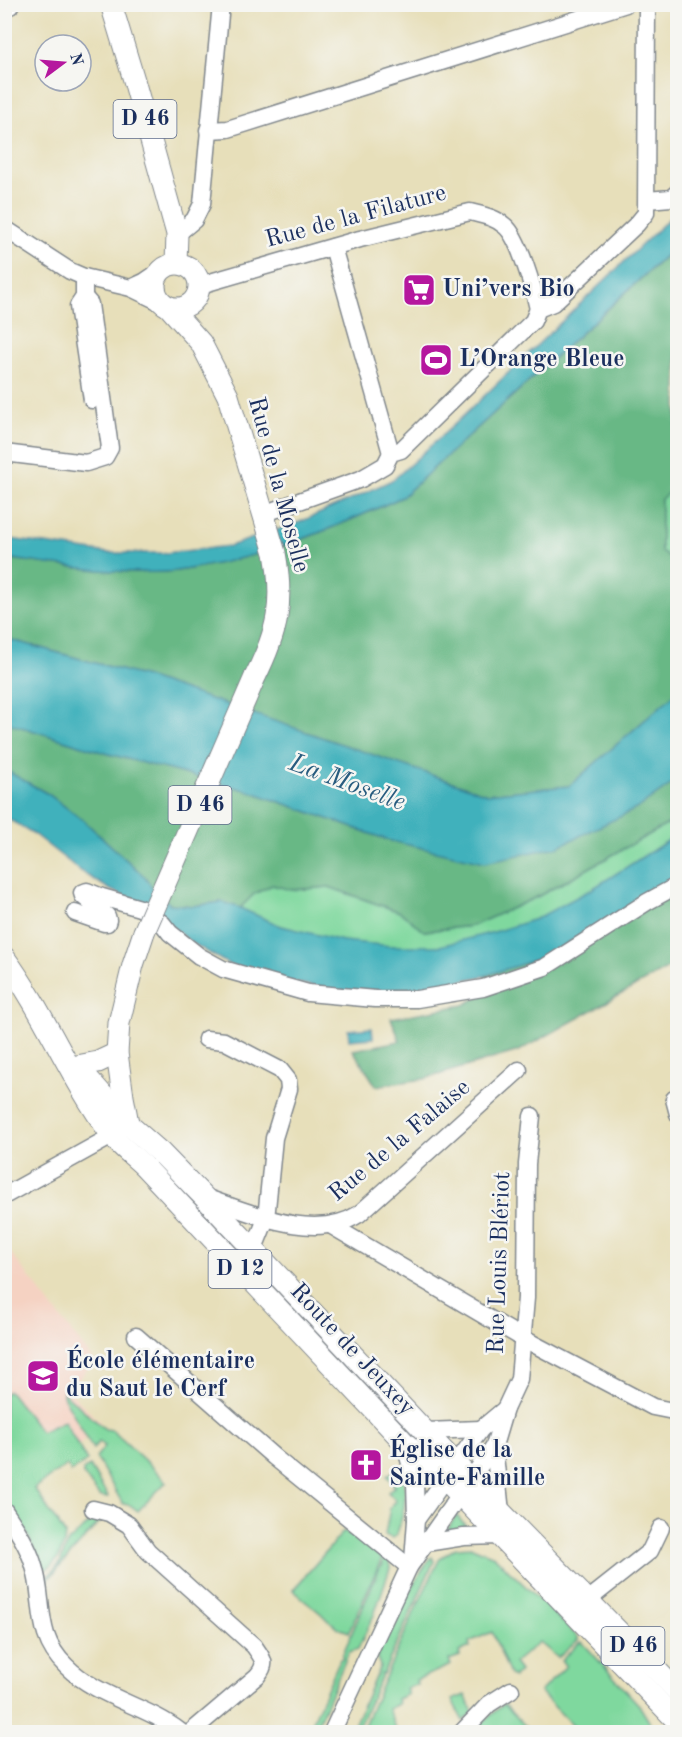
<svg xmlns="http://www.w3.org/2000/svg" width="682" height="1737" viewBox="0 0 682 1737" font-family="'Old Standard TT',serif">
<rect width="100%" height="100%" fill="#f6f6f2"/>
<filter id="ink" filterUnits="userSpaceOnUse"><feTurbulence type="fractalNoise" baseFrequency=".0167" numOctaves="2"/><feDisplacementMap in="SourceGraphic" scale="12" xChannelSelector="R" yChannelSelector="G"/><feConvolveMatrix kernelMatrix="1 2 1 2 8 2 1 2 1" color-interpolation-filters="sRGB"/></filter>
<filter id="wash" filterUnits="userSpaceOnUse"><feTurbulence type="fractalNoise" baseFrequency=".008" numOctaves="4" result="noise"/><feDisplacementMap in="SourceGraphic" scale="24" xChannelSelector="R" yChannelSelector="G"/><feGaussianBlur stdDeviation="1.35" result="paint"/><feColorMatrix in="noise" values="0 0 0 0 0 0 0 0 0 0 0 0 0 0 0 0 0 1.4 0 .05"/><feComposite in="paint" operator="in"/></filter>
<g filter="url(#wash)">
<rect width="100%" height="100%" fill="#e7dfba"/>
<path fill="#f5d2c2" d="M4,1244l90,117 -25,30 32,32 -57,58 -39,-58z"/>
<g fill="#7fd89e" stroke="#4d847e" stroke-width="1.5">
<path d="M677,486v75l-16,-8v-55z"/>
<path d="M677,819v16c-46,28 -91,62 -141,84 -23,9 -72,25 -96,27 -52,5 -108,-4 -158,-20 -14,-4 -28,-12 -42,-18l14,-14 18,-9 20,5 37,-3 71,25 24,19 48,-5 65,-29z"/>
<path d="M9,1391l32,41 23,-11 23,40 -16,11 -4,-7 -33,23 31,46 -1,10 -6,15 -11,10 -6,-1 -13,-33 -23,-36 -1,-105z"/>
<path d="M63,1392l42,37 7,1 44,41 10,11 -28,29 -8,-6 -7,-1 -27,-47 9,-11 -6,-4 -6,7 -30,-53z"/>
<path d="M90,1466l18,31 -1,1 -8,-2 -16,-22v-4z"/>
<path d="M398,1468c13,20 6,47 -2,68l-4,2 -7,-3 5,-27 6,-7 -8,-9 7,-6 -8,-10z"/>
<path d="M456,1516h1l15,17h-27z"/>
<path d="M97,1520h4l-54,61 -1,-2 14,-16 8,-21 23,-20z"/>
<path d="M344,1531l14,8 24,19 -33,74 -11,-4 -45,-38z"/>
<path d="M472,1547l22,9 84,81v3l-20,18 -19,-16 -25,21 6,8 -6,6 -4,-2 -18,-43 -23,10 1,5 -11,5 1,4 -11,4 2,5 -35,15 1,4 -11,5 2,5 -11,5 1,5 -10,5 9,23h-36l55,-124 24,-50 16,-10z"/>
<path d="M385,1556l4,5 1,7 -16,47 -16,34 -9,3 -35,80h-6l32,-73 3,-1 -1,-2 38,-89 3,-2 -1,-1z"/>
<path d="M432,1557l2,4 -51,113 -2,-1v4l-25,55h-5l29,-66c0,-2 -3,-6 -3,-9 1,-10 46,-92 55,-100z"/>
<path d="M582,1642l57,63 14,23 13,4h-87l-39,-40 26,-26 -5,-5 18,-18z"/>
<path d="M465,1695l8,17 -10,9 -11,-21z"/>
<path d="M504,1704l27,28h-60z"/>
</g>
<g fill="#67b885" stroke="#417472" stroke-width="1.5">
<path d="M667,255l10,2v229l-16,13v53l16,9v131l-108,94 -82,8 -341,-117 -141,-39 -1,-80c53,7 106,16 160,14 11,0 24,-3 36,-5 70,-12 137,-40 202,-70z"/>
<path d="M5,722l104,32 137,36 145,51 247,-33 39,-28v39l-140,78 -65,29 -48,5 -24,-19 -71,-25 -37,3 -20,-5 -18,9 -14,14 -18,-6 -29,4 -23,-2 -15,-12 -10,-15 -61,-56 -36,-27 -43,-24z"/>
<path d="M677,878v85l-158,88 -95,28 -48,7 -23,-36 47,-9 -9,-23 73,-13 31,-17 -11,-12 53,-17z"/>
</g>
<g fill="#41b1bc" stroke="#2e708d" stroke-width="1.5">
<path d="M677,211v34l-275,252c-65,30 -132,58 -202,70 -12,2 -25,5 -37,5 -53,2 -106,-7 -158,-14l-1,-20 104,15h57l65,-7 70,-24 54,-24 40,-19 63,-57z"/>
<path d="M4,638l142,39 341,117 82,-8 108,-94v88l-39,28 -81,39 -72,15 -94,-21 -145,-51 -137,-36 -104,-32z"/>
<path d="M5,770l43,24 36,27 61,56 10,15 15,12 23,2 29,-4 18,6 41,18 62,15 48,5h49l54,-14 42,-13 56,-30 85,-54v43l-135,80 -58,18 -70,14 -69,2 -65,-12 -50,-15 -38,-22 -48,-37 -35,-17 -27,-17 -51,-40 -26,-15z"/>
<path d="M372,1028l1,10 -24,2 -1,-10z"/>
</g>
</g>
<g filter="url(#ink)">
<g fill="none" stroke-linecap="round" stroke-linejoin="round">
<g stroke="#81878c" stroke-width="19">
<g id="minor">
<path d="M4,7l6,-1v-2"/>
<path d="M208,130l20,-1 398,-125"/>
<path d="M647,200l24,-2 7,-6"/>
<path d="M4,228l66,43 14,6 47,11 31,15"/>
<path d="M177,234l17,-14 8,-16 19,-200"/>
<path d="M333,247l58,206"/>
<path d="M84,277v20l-6,9 14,94"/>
<path d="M200,285l160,-46 110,-27c12,3 25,5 35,14 14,11 29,65 33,83"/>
<path d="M131,288l13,-6 16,-11"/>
<path d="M4,453l82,10 19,-6 5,-9 -20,-144 -6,-7"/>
<path d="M263,514l98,-35 24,-14 6,-12 10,-3 132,-129 5,-12 15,-6 84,-79 9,-11 1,-209"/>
<path d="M75,913l29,10h3l1,-3 -1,-4 -24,-20 -1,-3 5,-2 15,6 38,11 22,15 8,10 29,23 24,13 85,24 67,6h42l66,-11 62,-21 102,-65 31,-17"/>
<path d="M206,1039l18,2 56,29 8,10 1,9 -15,49 -8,81 -13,32"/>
<path d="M678,1098l-4,1 4,15"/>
<path d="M4,1196l108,-60"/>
<path d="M204,1197c46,15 110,46 155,17l160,-144"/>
<path d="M332,1226l192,113 129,68 25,5"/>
<path d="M136,1336l138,121 135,110"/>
<path d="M425,1431l56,-2"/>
<path d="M404,1442l11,39 1,39"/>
<path d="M494,1446l7,66"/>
<path d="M93,1509l16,4 20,12 19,26 106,95c9,13 14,17 3,30l-66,56"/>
<path d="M4,1510c11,17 23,34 29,53 13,38 0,71 33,103 32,32 80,39 115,66"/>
<path d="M426,1543l38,-6 36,-1"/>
<path d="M413,1561l3,-41 65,-91 24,-20"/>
<path d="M588,1600l62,-49 11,-23"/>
<path d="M4,1730l4,2"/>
<path d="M332,1732l77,-165 85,-121 11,-37 14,-30 7,-81 1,-134 5,-48"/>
<path d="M462,1732l27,-28 22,-14"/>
</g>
</g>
<g stroke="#81878c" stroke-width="23">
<g id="major">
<path d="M111,4l23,76 43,154 -1,29"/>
<circle cx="177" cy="286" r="22"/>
<path d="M169,307l32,36 27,53 47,157c9,50 3,78 -20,124"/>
<path d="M4,957c41,56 66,121 107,177 8,12 22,21 33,32l260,276 41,37 233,243"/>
<path d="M77,1066l21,-4 19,-9"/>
<path d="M86,1076l43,49 32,28 42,43 298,316 177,180"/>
<path d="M128,1123l-5,-26 -6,-44 2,-30 14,-58 11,-33"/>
</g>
</g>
<use href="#minor" stroke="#fff" stroke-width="16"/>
<use href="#major" stroke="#fff" stroke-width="21"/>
<g stroke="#81878c" stroke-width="23" stroke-linecap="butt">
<path id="major-bridge" d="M144,932l111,-255"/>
</g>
<use href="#major-bridge" stroke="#fff" stroke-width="21"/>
</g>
</g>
<defs>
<g id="supermarket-square" transform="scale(1.725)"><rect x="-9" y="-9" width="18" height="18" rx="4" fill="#b5179e" stroke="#f6f6f2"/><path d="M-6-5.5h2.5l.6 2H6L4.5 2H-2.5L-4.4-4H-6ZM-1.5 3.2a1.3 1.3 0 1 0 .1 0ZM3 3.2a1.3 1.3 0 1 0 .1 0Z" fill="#fff"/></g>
<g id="stadium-square" transform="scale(1.725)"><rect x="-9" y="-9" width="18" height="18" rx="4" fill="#b5179e" stroke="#f6f6f2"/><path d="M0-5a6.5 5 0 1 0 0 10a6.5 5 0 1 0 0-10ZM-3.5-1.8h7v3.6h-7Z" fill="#fff"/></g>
<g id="school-square" transform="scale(1.725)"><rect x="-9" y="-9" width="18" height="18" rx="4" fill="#b5179e" stroke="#f6f6f2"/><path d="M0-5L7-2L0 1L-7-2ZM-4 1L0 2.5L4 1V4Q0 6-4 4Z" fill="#fff"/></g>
<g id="church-square" transform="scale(1.725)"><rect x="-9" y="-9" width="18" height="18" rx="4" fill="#b5179e" stroke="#f6f6f2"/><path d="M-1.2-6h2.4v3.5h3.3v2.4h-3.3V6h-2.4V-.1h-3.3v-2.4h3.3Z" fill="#fff"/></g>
</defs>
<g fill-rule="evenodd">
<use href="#supermarket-square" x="419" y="290"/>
<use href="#stadium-square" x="436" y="360"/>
<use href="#school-square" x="43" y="1376"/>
<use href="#church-square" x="366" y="1465"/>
</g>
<g text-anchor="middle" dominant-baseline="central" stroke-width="5" stroke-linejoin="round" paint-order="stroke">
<g fill="#f6f6f2" stroke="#5d6b8a" stroke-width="1.5">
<rect x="113.5" y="100" width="63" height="38" rx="4.5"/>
<rect x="168.5" y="786" width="63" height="38" rx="4.5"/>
<rect x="208.5" y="1250" width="63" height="38" rx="4.5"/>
<rect x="601.5" y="1627" width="63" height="38" rx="4.5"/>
</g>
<g font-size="22" font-weight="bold" fill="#1b2f5e">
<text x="145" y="119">D 46</text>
<text x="200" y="805">D 46</text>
<text x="240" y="1269">D 12</text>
<text x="633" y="1646">D 46</text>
</g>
<g font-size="24" fill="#1b2f5e" stroke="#f6f6f2">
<text transform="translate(356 217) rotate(-15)">Rue de la Filature</text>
<text transform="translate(278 485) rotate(75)">Rue de la Moselle</text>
<text transform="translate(400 1141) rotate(-40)">Rue de la Falaise</text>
<text transform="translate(500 1263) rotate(-88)">Rue Louis Blériot</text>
<text transform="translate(352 1350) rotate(47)">Route de Jeuxey</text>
</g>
<g font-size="24" font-weight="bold" fill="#1b2f5e" stroke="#f6f6f2" text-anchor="start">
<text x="442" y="290">Uni’vers Bio</text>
<text x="459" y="360">L’Orange Bleue</text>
<text x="66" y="1362">École élémentaire<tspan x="66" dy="28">du Saut le Cerf</tspan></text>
<text x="389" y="1451">Église de la<tspan x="389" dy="28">Sainte-Famille</tspan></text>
</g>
<g font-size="26" font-style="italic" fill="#285c7f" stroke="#f6f6f2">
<text transform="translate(347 783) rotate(20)">La Moselle</text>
</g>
</g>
<rect width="682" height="1737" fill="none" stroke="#f6f6f2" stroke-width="24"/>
<g transform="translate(63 63) rotate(74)"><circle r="28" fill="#f6f6f2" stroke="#9ea6b7" stroke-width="1.5"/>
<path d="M0-4.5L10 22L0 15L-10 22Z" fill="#b5179e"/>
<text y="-9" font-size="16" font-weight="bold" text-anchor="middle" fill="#1b2f5e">N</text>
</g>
</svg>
